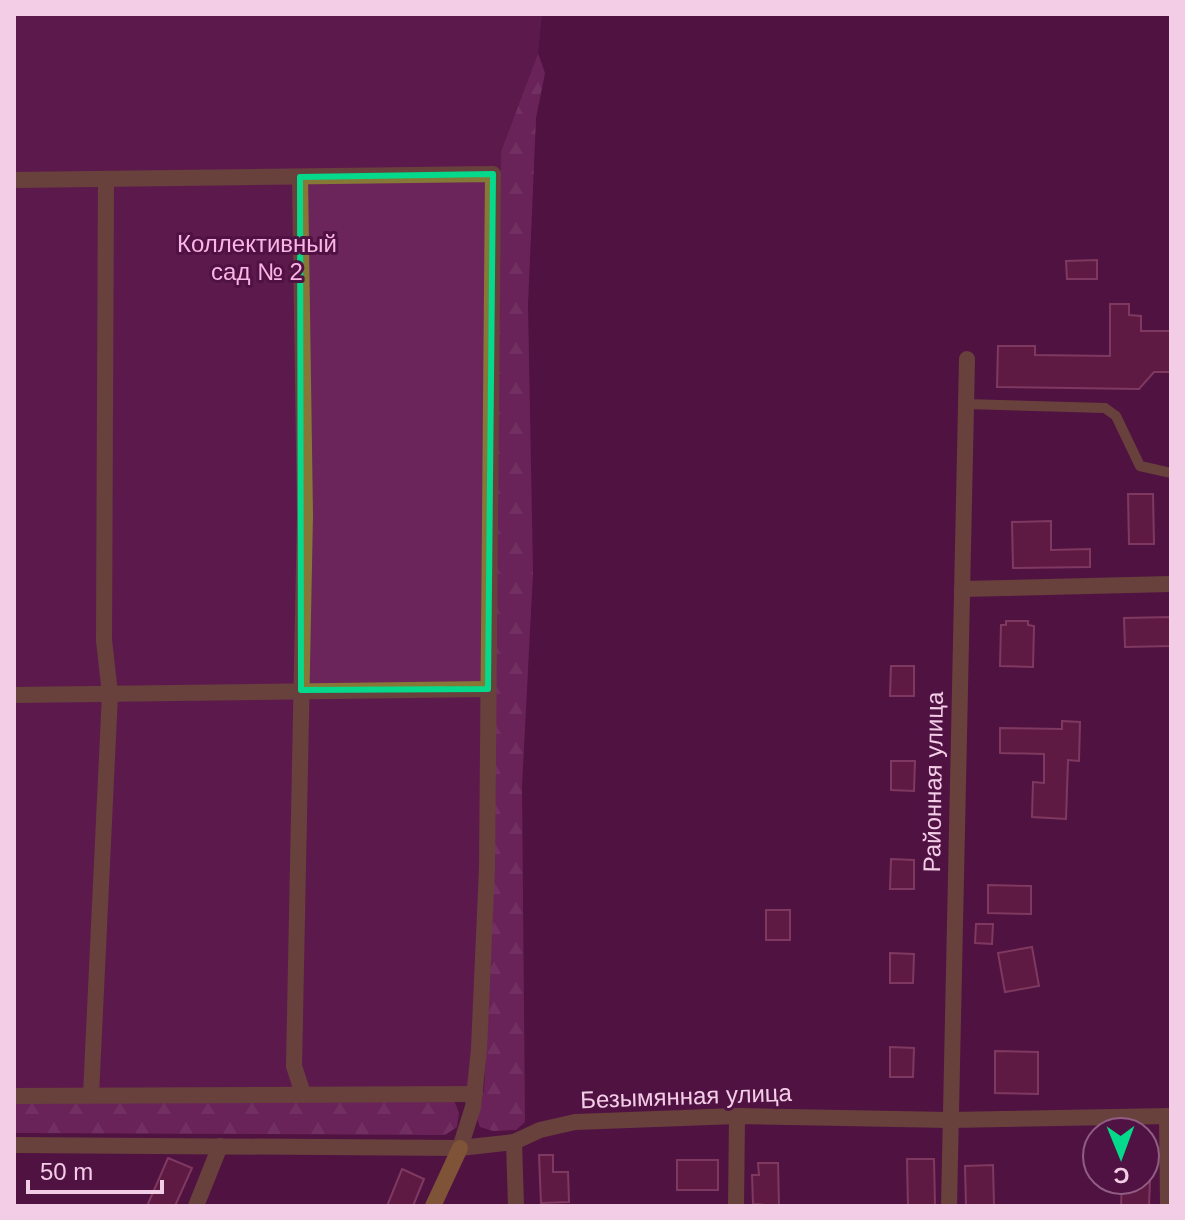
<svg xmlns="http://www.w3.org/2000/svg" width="1185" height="1220" viewBox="0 0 1185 1220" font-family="Helvetica,sans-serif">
<defs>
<pattern id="forest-firs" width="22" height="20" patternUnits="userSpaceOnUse" patternTransform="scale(2)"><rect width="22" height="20" fill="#8b3876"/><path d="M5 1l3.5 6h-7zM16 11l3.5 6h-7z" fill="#9c548a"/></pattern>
</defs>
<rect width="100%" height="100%" fill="#501242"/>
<g fill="url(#forest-firs)">
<path d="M538,53l7,20 -9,45 -8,187 5,268 -11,213 3,336 -9,8 -23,1 -13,-4 -3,-8 7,-29 8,-164 9,-775z"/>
<path d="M453,1098l6,15 -2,14 -12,8 -431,-2v-32z"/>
</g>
<path fill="#6c255a" d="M14,14h528l-4,39 -37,98 -9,775 -8,164 -5,14 -26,-6 -439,3z"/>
<g fill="#6f2543" stroke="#b96784" stroke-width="2">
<path d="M1097,260v19h-30l-1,-18z"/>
<path d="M1110,304h19v11l12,1v15h30v41h-17l-15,17 -142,-2 1,-41h37v9l75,1z"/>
<path d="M1128,494h25l1,50h-25z"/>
<path d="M1051,521v29l39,-1v18l-77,1 -1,-46z"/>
<path d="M1171,617v29l-46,1 -1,-29z"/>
<path d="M1006,621h22v4l6,1 -1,41 -33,-1 1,-41h5z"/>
<path d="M891,666h23v30h-24z"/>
<path d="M1062,721l18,1 -1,39 -11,-1 -2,59 -34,-2 1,-35 11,1v-29l-44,-1v-25l62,1z"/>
<path d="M891,761h24l-1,30 -23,-1z"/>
<path d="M891,859l23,1v29h-24z"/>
<path d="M988,885l43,1v28l-43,-1z"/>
<rect x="766" y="910" width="24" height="30"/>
<path d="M976,924h17l-1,20 -17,-1z"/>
<path d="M1032,947l7,39 -34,6 -7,-39z"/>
<path d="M890,953l24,1 -1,29h-23z"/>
<path d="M890,1047l24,1 -1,29h-23z"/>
<path d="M995,1051l43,1v42l-43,-1z"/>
<path d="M539,1155h14v17h15l1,30 -28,1z"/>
<path d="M168,1158l24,10 -17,38h-28z"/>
<path d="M907,1159h27l1,47h-27z"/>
<rect x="677" y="1160" width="41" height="30"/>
<path d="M758,1163h20l1,43 -26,-2 -1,-29h7z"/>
<path d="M993,1165l1,41h-28l-1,-40z"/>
<path d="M402,1169l22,10 -11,27h-26z"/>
<path d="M1122,1180h28l-1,26h-28z"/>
</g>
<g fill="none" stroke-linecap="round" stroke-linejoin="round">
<path stroke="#867937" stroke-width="10" d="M966,404l139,4 11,8 24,50 31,7"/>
<g stroke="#867937" stroke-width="16">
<path d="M300,177l5,338 -11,551 9,28"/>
<path d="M14,180l479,-6 -6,694 -8,181 -6,58 -13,41"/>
<path d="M962,589l209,-5"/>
<path d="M14,695l474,-6"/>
<path d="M91,1095l19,-401 -6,-54 2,-460"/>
<path d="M14,1096l461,-2"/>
<path d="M1167,1116l1,90"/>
<path d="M514,1142l2,64"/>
<path d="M14,1145l446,3 54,-6 26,-12 35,-8 162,-6 212,4 222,-4"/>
<path d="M196,1206l24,-60"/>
<path d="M736,1206l1,-90"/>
<path d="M949,1206l18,-847"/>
</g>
<path stroke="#b7a22b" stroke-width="16" d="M433,1206l27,-58"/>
</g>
<path d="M0 0H1185V1220H0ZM493,174l-5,515 -187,1 -1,-513z" fill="#501242" fill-opacity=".55" fill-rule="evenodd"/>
<path fill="none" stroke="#05d98b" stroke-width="6" stroke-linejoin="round" d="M493,174l-5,515 -187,1 -1,-513z"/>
<g text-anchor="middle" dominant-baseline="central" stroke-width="6" stroke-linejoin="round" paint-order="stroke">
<g font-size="24" fill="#f9b5e4" stroke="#501242">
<text x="257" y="243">Коллективный<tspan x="257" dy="28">сад № 2</tspan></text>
</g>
<g font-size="24" fill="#f3cde6" stroke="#501242">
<text transform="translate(933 782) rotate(-89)">Районная улица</text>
<text transform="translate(686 1096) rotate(-2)">Безымянная улица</text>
</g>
</g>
<rect width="1185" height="1220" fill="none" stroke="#f3cde6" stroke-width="32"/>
<g transform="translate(1121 1156) rotate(179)"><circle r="38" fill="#501242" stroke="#915d84" stroke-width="2"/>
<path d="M0-6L14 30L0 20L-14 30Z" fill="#05d98b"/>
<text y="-12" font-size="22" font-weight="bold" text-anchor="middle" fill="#f3cde6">С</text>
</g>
<path d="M28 1180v12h134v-12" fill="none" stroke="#f3cde6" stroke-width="4"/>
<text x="40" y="1180" font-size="24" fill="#f3cde6" stroke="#501242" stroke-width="6" paint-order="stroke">50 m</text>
</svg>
